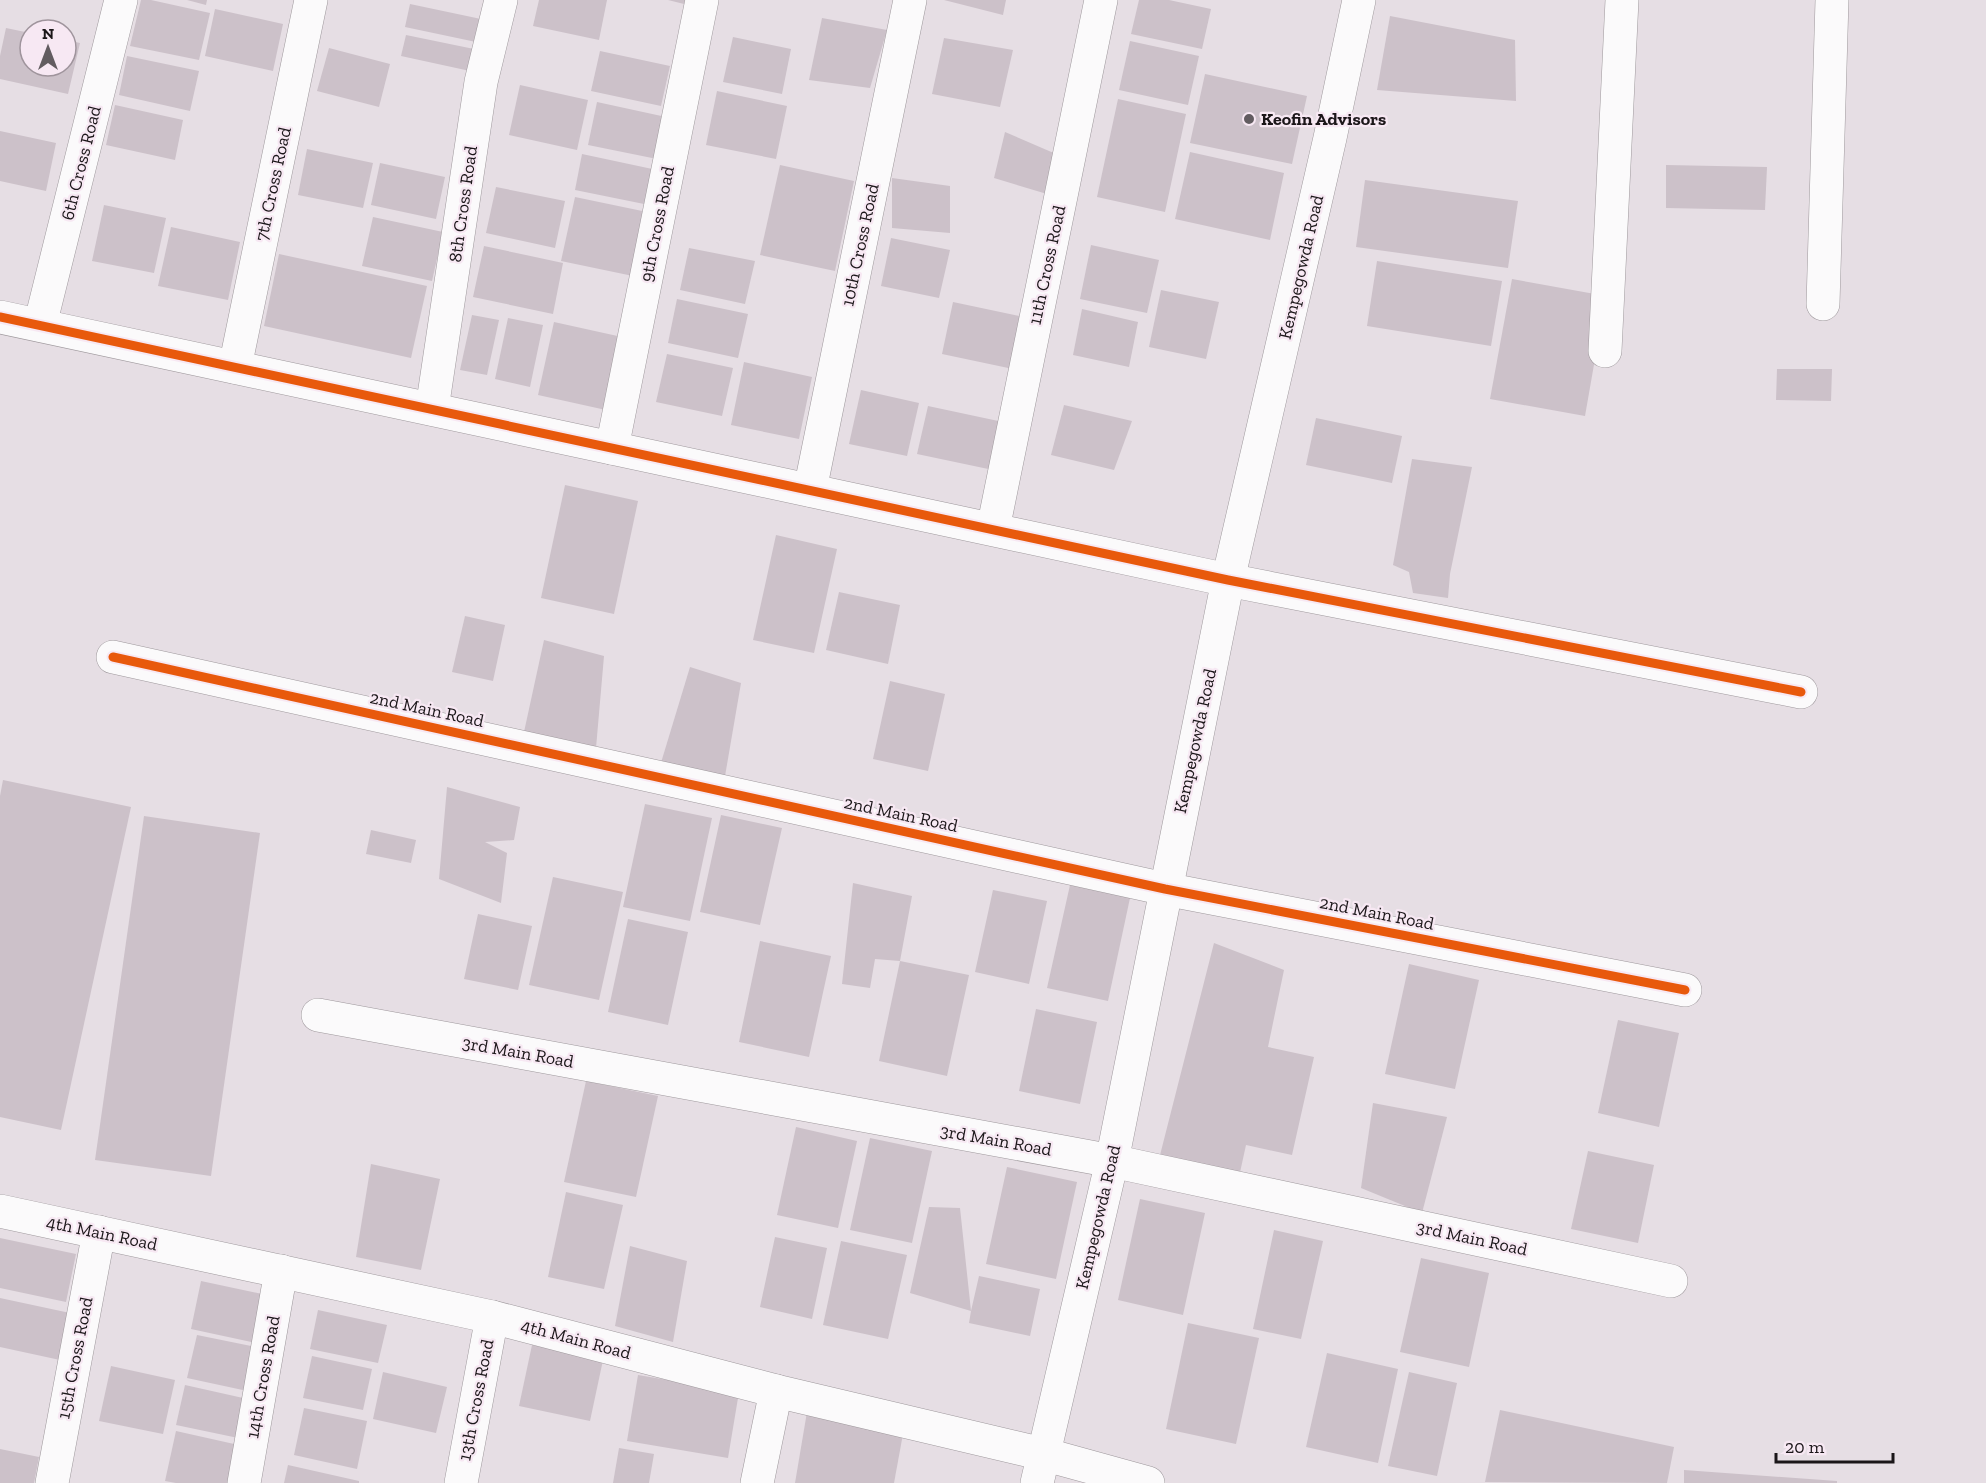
<svg xmlns="http://www.w3.org/2000/svg" width="1986" height="1483" viewBox="0 0 1986 1483" font-family="'Zilla Slab',serif">
<rect width="100%" height="100%" fill="#e6dee4"/>
<g fill="#ccc1c9">
<path d="M141,0h10l59,13 -11,47 -69,-14z"/>
<path d="M187,0h20l-1,5z"/>
<path d="M539,0h68l-8,40 -66,-14z"/>
<path d="M668,0h17l-1,4z"/>
<path d="M944,0h62l-3,15z"/>
<path d="M1139,0h30l42,9 -9,40 -71,-15z"/>
<path d="M410,4l71,15 -5,23 -71,-15z"/>
<path d="M215,9l68,15 -10,47 -68,-15z"/>
<path d="M1390,16l125,24 1,61 -139,-11z"/>
<path d="M822,18l65,12 -17,58 -61,-8z"/>
<path d="M6,28l24,5v33h36v-26l14,3 -12,51 -68,-15v-23z"/>
<path d="M406,35l68,14 -4,22 -69,-15z"/>
<path d="M733,37l58,12 -9,45 -59,-12z"/>
<path d="M944,38l69,12 -13,57 -68,-13z"/>
<path d="M1130,41l69,15 -11,49 -69,-15z"/>
<path d="M329,48l61,16 -11,43 -62,-16z"/>
<path d="M600,51l70,15 -9,40 -70,-15z"/>
<path d="M127,56l72,15 -9,40 -71,-16z"/>
<path d="M1205,74l102,22 -15,68 -102,-21z"/>
<path d="M520,85l68,15 -11,50 -68,-15z"/>
<path d="M717,91l70,15 -11,53 -70,-14z"/>
<path d="M1118,99l68,15 -21,98 -68,-15z"/>
<path d="M597,102l69,15 -9,42 -69,-14z"/>
<path d="M115,105l68,15 -8,40 -69,-15z"/>
<path d="M0,131l56,12 -10,48 -46,-10z"/>
<path d="M1005,132l51,22 -9,40 -53,-16z"/>
<path d="M307,149l66,14 -10,45 -65,-13z"/>
<path d="M1190,152l94,21 -14,67 -95,-21z"/>
<path d="M582,154l75,16 -8,35 -74,-15z"/>
<path d="M380,163l65,14 -9,42 -65,-14z"/>
<path d="M780,165l74,16 -19,90 -75,-16z"/>
<path d="M1666,165l101,2 -2,43 -99,-2z"/>
<path d="M892,178l58,8v47l-58,-5z"/>
<path d="M1365,180l153,21 -10,67 -152,-21z"/>
<path d="M496,187l69,14 -10,47 -69,-15z"/>
<path d="M575,197l72,15 -14,64 -72,-15z"/>
<path d="M104,205l62,13 -12,55 -62,-12z"/>
<path d="M373,217l70,15 -11,49 -70,-15z"/>
<path d="M171,227l69,15 -12,58 -70,-14z"/>
<path d="M891,238l59,12 -11,48 -58,-12z"/>
<path d="M1091,245l68,15 -12,53 -67,-14z"/>
<path d="M484,246l79,17 -10,51 -80,-17z"/>
<path d="M689,248l66,13 -10,43 -65,-14z"/>
<path d="M279,254l148,32 -16,72 -147,-32z"/>
<path d="M1377,261l125,20 -11,65 -124,-20z"/>
<path d="M1512,279l94,17 -21,120 -95,-17z"/>
<path d="M1161,290l58,12 -13,57 -57,-12z"/>
<path d="M677,299l71,15 -10,44 -70,-15z"/>
<path d="M953,302l71,15 -11,52 -71,-15z"/>
<path d="M1082,309l56,13 -9,45 -56,-12z"/>
<path d="M472,315l27,5 -12,55 -27,-5z"/>
<path d="M508,318l35,7 -13,62 -35,-8z"/>
<path d="M554,322l68,15 -16,73 -68,-15z"/>
<path d="M667,354l66,14 -11,48 -66,-14z"/>
<path d="M744,362l68,15 -13,62 -68,-14z"/>
<path d="M1777,369h55l-1,32 -55,-1z"/>
<path d="M861,390l58,13 -12,53 -58,-12z"/>
<path d="M1064,405l68,16 -18,49 -63,-15z"/>
<path d="M928,406l75,16 -10,48 -76,-16z"/>
<path d="M1316,418l86,18 -10,47 -86,-18z"/>
<path d="M1412,459l60,8 -22,107 -2,24 -35,-5 -4,-21 -16,-7z"/>
<path d="M565,485l73,16 -24,113 -73,-16z"/>
<path d="M776,535l61,14 -23,104 -61,-13z"/>
<path d="M839,592l61,13 -12,59 -62,-14z"/>
<path d="M465,616l40,9 -12,56 -41,-9z"/>
<path d="M544,640l60,16 -8,92 -72,-16z"/>
<path d="M690,667l51,16 -17,99 -64,-16z"/>
<path d="M890,681l55,13 -17,77 -55,-12z"/>
<path d="M3,780l128,27 -70,323 -61,-13v-321z"/>
<path d="M447,787l73,20 -6,33 -29,2 22,11 -6,50 -62,-24z"/>
<path d="M645,804l67,14 -22,103 -67,-14z"/>
<path d="M721,815l61,13 -22,97 -60,-13z"/>
<path d="M144,816l116,17 -49,343 -116,-16z"/>
<path d="M371,830l45,10 -5,23 -45,-9z"/>
<path d="M553,877l70,15 -24,108 -70,-15z"/>
<path d="M853,883l59,13 -12,65 -25,-2 -5,29 -28,-4z"/>
<path d="M1070,885l60,13 -22,103 -61,-13z"/>
<path d="M993,890l54,11 -18,83 -54,-12z"/>
<path d="M478,914l54,12 -14,64 -54,-11z"/>
<path d="M628,919l60,13 -20,93 -60,-13z"/>
<path d="M760,941l71,15 -22,101 -70,-15z"/>
<path d="M1214,943l70,27 -16,77 46,10 -22,98 -46,-10 -7,32 -81,-14z"/>
<path d="M900,961l69,14 -22,101 -68,-15z"/>
<path d="M1409,964l70,16 -24,109 -70,-15z"/>
<path d="M1036,1009l61,13 -17,82 -61,-13z"/>
<path d="M1618,1020l61,13 -20,94 -61,-14z"/>
<path d="M586,1081l72,15 -22,101 -72,-15z"/>
<path d="M1373,1103l74,14 -25,96 -61,-25z"/>
<path d="M796,1127l61,14 -19,87 -61,-13z"/>
<path d="M870,1138l62,13 -20,92 -62,-13z"/>
<path d="M1588,1151l66,14 -16,78 -67,-14z"/>
<path d="M371,1164l69,15 -19,91 -65,-13z"/>
<path d="M1007,1167l70,15 -21,97 -70,-15z"/>
<path d="M566,1192l57,13 -19,84 -56,-12z"/>
<path d="M1140,1199l65,14 -22,102 -65,-15z"/>
<path d="M929,1207l31,1 11,103 8,-35 61,13 -10,47 -61,-13 2,-12 -61,-18z"/>
<path d="M1274,1230l49,11 -22,98 -48,-10z"/>
<path d="M775,1237l52,11 -15,71 -52,-12z"/>
<path d="M0,1238l76,16 -10,48 -66,-14z"/>
<path d="M841,1241l66,14 -19,84 -65,-14z"/>
<path d="M630,1246l57,15 -14,81 -58,-16z"/>
<path d="M1421,1258l68,15 -20,94 -69,-15z"/>
<path d="M201,1281l66,14 -11,48 -65,-14z"/>
<path d="M0,1298l70,15 -10,47 -60,-13z"/>
<path d="M318,1310l69,15 -9,38 -68,-14z"/>
<path d="M1188,1323l71,15 -23,106 -70,-15z"/>
<path d="M197,1335l64,13 -9,44 -65,-14z"/>
<path d="M532,1345l71,15 -13,61 -71,-15z"/>
<path d="M1327,1353l71,16 -20,94 -72,-16z"/>
<path d="M312,1356l60,13 -9,41 -60,-12z"/>
<path d="M111,1366l64,14 -12,54 -64,-13z"/>
<path d="M383,1372l64,15 -11,46 -63,-14z"/>
<path d="M1409,1372l48,11 -20,93 -49,-10z"/>
<path d="M638,1375l101,17 -11,66 -101,-17z"/>
<path d="M185,1385l67,15 -9,39 -67,-14z"/>
<path d="M808,1406l97,17 -11,60h-99z"/>
<path d="M304,1408l63,13 -10,48 -63,-14z"/>
<path d="M1500,1410l174,37 -7,36 -182,-1z"/>
<path d="M176,1431l67,15 -8,37h-59l-11,-2z"/>
<path d="M619,1448l35,6 -5,29h-36z"/>
<path d="M0,1449l39,8 -5,26h-34z"/>
<path d="M288,1465l71,16v2h-75z"/>
<path d="M1684,1470l153,11v2h-153z"/>
</g>
<g fill="none" stroke-linecap="round" stroke-linejoin="round">
<g stroke="#9e989c" stroke-width="34">
<g id="minor">
<path d="M1823,304l9,-304"/>
<path d="M0,317l1228,263 573,112"/>
<path d="M40,325l81,-325"/>
<path d="M1605,351l17,-351"/>
<path d="M235,367l76,-367"/>
<path d="M432,409l49,-327 20,-82"/>
<path d="M612,448l90,-448"/>
<path d="M810,490l100,-490"/>
<path d="M993,529l108,-529"/>
<path d="M113,657l1052,232 520,101"/>
<path d="M318,1015l794,146 559,120"/>
<path d="M0,1211l492,106 284,74 267,63 105,29"/>
<path d="M52,1483l47,-251"/>
<path d="M244,1483l37,-212"/>
<path d="M461,1483l31,-166"/>
<path d="M757,1483l19,-92"/>
<path d="M1037,1483l75,-322 116,-581 102,-442 29,-138"/>
</g>
</g>
<use href="#minor" stroke="#fbfafb" stroke-width="33"/>
<g stroke="#f7e8f3" stroke-width="13">
<g id="cycleway">
<path d="M0,317l1228,263 573,112"/>
<path d="M113,657l1052,232 520,101"/>
</g>
</g>
<use href="#cycleway" stroke="#e8590c" stroke-width="9"/>
</g>
<circle fill="#625c60" stroke="#f7e8f3" stroke-width="2" cx="1249" cy="119" r="6"/>
<g text-anchor="middle" dominant-baseline="central" stroke-width="4.5" stroke-linejoin="round" paint-order="stroke">
<g font-size="18" font-weight="bold" fill="#1b1619" stroke="#f7e8f3" text-anchor="start">
<text x="1261" y="119">Keofin Advisors</text>
</g>
<g font-size="18" fill="#1b1619" stroke="#f7e8f3">
<text transform="translate(81 163) rotate(-76)">6th Cross Road</text>
<text transform="translate(273 184) rotate(-78)">7th Cross Road</text>
<text transform="translate(463 204) rotate(-82)">8th Cross Road</text>
<text transform="translate(657 224) rotate(-79)">9th Cross Road</text>
<text transform="translate(860 245) rotate(-78)">10th Cross Road</text>
<text transform="translate(1047 265) rotate(-78)">11th Cross Road</text>
<text transform="translate(1301 267) rotate(-77)">Kempegowda Road</text>
<text transform="translate(427 709) rotate(12)">2nd Main Road</text>
<text transform="translate(1195 741) rotate(-78)">Kempegowda Road</text>
<text transform="translate(901 814) rotate(12)">2nd Main Road</text>
<text transform="translate(1377 913) rotate(11)">2nd Main Road</text>
<text transform="translate(518 1052) rotate(10)">3rd Main Road</text>
<text transform="translate(996 1140) rotate(10)">3rd Main Road</text>
<text transform="translate(1098 1217) rotate(-77)">Kempegowda Road</text>
<text transform="translate(102 1233) rotate(12)">4th Main Road</text>
<text transform="translate(1472 1238) rotate(12)">3rd Main Road</text>
<text transform="translate(576 1339) rotate(15)">4th Main Road</text>
<text transform="translate(75 1358) rotate(-79)">15th Cross Road</text>
<text transform="translate(263 1377) rotate(-80)">14th Cross Road</text>
<text transform="translate(476 1400) rotate(-79)">13th Cross Road</text>
</g>
</g>
<g transform="translate(48 48)"><circle r="28" fill="#f7e8f3" stroke="#9f949c" stroke-width="1.5"/>
<path d="M0-4.5L10 22L0 15L-10 22Z" fill="#625c60"/>
<text y="-9" font-size="16" font-weight="bold" text-anchor="middle" fill="#1b1619">N</text>
</g>
<path d="M1776 1453v9h117v-9" fill="none" stroke="#1b1619" stroke-width="3"/>
<text x="1785" y="1453" font-size="18" fill="#1b1619" stroke="#f7e8f3" stroke-width="4.5" paint-order="stroke">20 m</text>
</svg>
